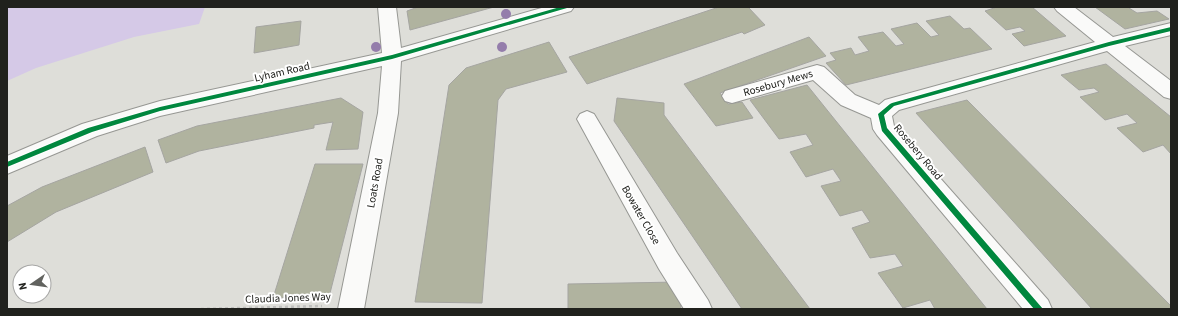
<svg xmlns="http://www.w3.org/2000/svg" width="1178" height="316" viewBox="0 0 1178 316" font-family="'Source Sans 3',sans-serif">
<rect width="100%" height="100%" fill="#deded9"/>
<path fill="#d5c9e7" d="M7,7h198l-6,17 -65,13 -98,31 -29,13z"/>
<g fill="#b0b39f" stroke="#a5a5a1">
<path d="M418,7h76l-84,23 -3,-19z"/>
<path d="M719,7h29l17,18 -21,9 -2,-2 -155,52 -18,-27z"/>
<path d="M997,7h35l34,29 -42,10 -12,-12 13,-3 -5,-4 -14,3 -21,-19z"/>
<path d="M1095,7h37l-3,1 8,5 20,-2 12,8 -44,10z"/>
<path d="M950,16l14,13 6,-1 22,21 -146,36 -20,-22 10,-3 -6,-7 21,-5 4,7 14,-4 -11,-14 25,-5 13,14 8,-2 -13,-15 26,-6 14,14 8,-2 -13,-14z"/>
<path d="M301,21l-2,24 -45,8 2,-26z"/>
<path d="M809,37l17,19 -106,37 8,11 14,-2 11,16 -37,8 -32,-42z"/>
<path d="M549,42l18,30 -61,17 -8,11 -16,203 -67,-1 34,-217 17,-17z"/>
<path d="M1106,64l65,53v37l-8,-9 -20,7 -26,-24 20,-5 -10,-9 -22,6 -25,-23 19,-5 -5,-4 -15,2 -18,-15z"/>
<path d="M807,85l180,224h-52l-5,-9 -27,8 -25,-35 25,-7 -8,-12 -25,4 -18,-30 18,-6 -8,-12 -22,6 -19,-30 20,-5 -8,-12 -27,8 -16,-25 23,-7 -7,-11 -27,5 -29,-39z"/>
<path d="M341,98l22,14 -5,37 -32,1 7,-28 -19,3v3l-115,23 -33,12 -8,-23 39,-14z"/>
<path d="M617,98l47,5v12l146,194h-68l-128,-188z"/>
<path d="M967,100l204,206v3h-79l-176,-196z"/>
<path d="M145,147l8,25 -97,40 -49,30v-36l35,-19z"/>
<path d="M315,164h48l-34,133 -56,1z"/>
<path d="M678,282l3,27h-113v-25z"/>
</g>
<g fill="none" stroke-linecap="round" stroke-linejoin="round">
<g stroke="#969793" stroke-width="2">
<g id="street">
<path d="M378,7h18l5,41 144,-41h29l-3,4 -170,50 -3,52 -34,196h-26l40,-196 4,-47 -222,50 -63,20 -90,38v-18l75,-32 78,-23 222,-48z"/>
<path d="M1054,7h20l39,30 58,-14v12l-46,11 46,35v18l-7,-2 -57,-46 -208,59 -7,6 2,10 154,174 4,9h-29l-146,-174 -4,-6 -2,-11 -30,-13 -28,-25 -81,23 -7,-2 -3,-5 3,-5 92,-26 7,2 31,28 24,10 6,-5 7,-2 203,-56 -38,-31z"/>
<path d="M587,111l7,3 83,139 31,47 4,9h-28l-25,-40 -82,-150 3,-5z"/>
</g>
</g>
<path stroke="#bfbfbd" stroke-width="2.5" stroke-dasharray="3 3" stroke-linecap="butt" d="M201,309l121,-3"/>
<use href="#street" fill="#fafaf9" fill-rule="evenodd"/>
<g stroke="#fff" stroke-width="2">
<g id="cycleway">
<path d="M560,7h7v1l-175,51 -232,52 -68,21 -85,35v-5l81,-34 72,-21 232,-52z"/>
<path d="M1171,27v4l-62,15 -215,60 -10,9 3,13 156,181h-9l-152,-178 -4,-17 12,-10 2,-1 217,-61z"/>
</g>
</g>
<use href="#cycleway" fill="#00873e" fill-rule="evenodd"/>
</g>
<g fill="#947dab">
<circle cx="506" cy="14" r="5"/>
<circle cx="376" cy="47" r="5"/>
<circle cx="502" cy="47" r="5"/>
</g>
<g text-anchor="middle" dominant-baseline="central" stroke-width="4" stroke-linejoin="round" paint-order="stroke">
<g font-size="11" fill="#20211d" stroke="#fff">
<text transform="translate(282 72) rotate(-13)">Lyham Road</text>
<text transform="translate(778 83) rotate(-16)">Rosebury Mews</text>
<text transform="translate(918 152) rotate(50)">Rosebery Road</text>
<text transform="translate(375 183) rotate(-80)">Loats Road</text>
<text transform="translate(641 215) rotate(60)">Bowater Close</text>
<text transform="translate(288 298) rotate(-2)">Claudia Jones Way</text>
</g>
</g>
<rect width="1178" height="316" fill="none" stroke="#20211d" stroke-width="16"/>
<g transform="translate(32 284) rotate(257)"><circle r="19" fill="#ffffff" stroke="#a6a6a5"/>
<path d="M0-3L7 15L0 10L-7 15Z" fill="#62635f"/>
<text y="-6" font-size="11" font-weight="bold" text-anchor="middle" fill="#20211d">N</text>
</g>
</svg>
